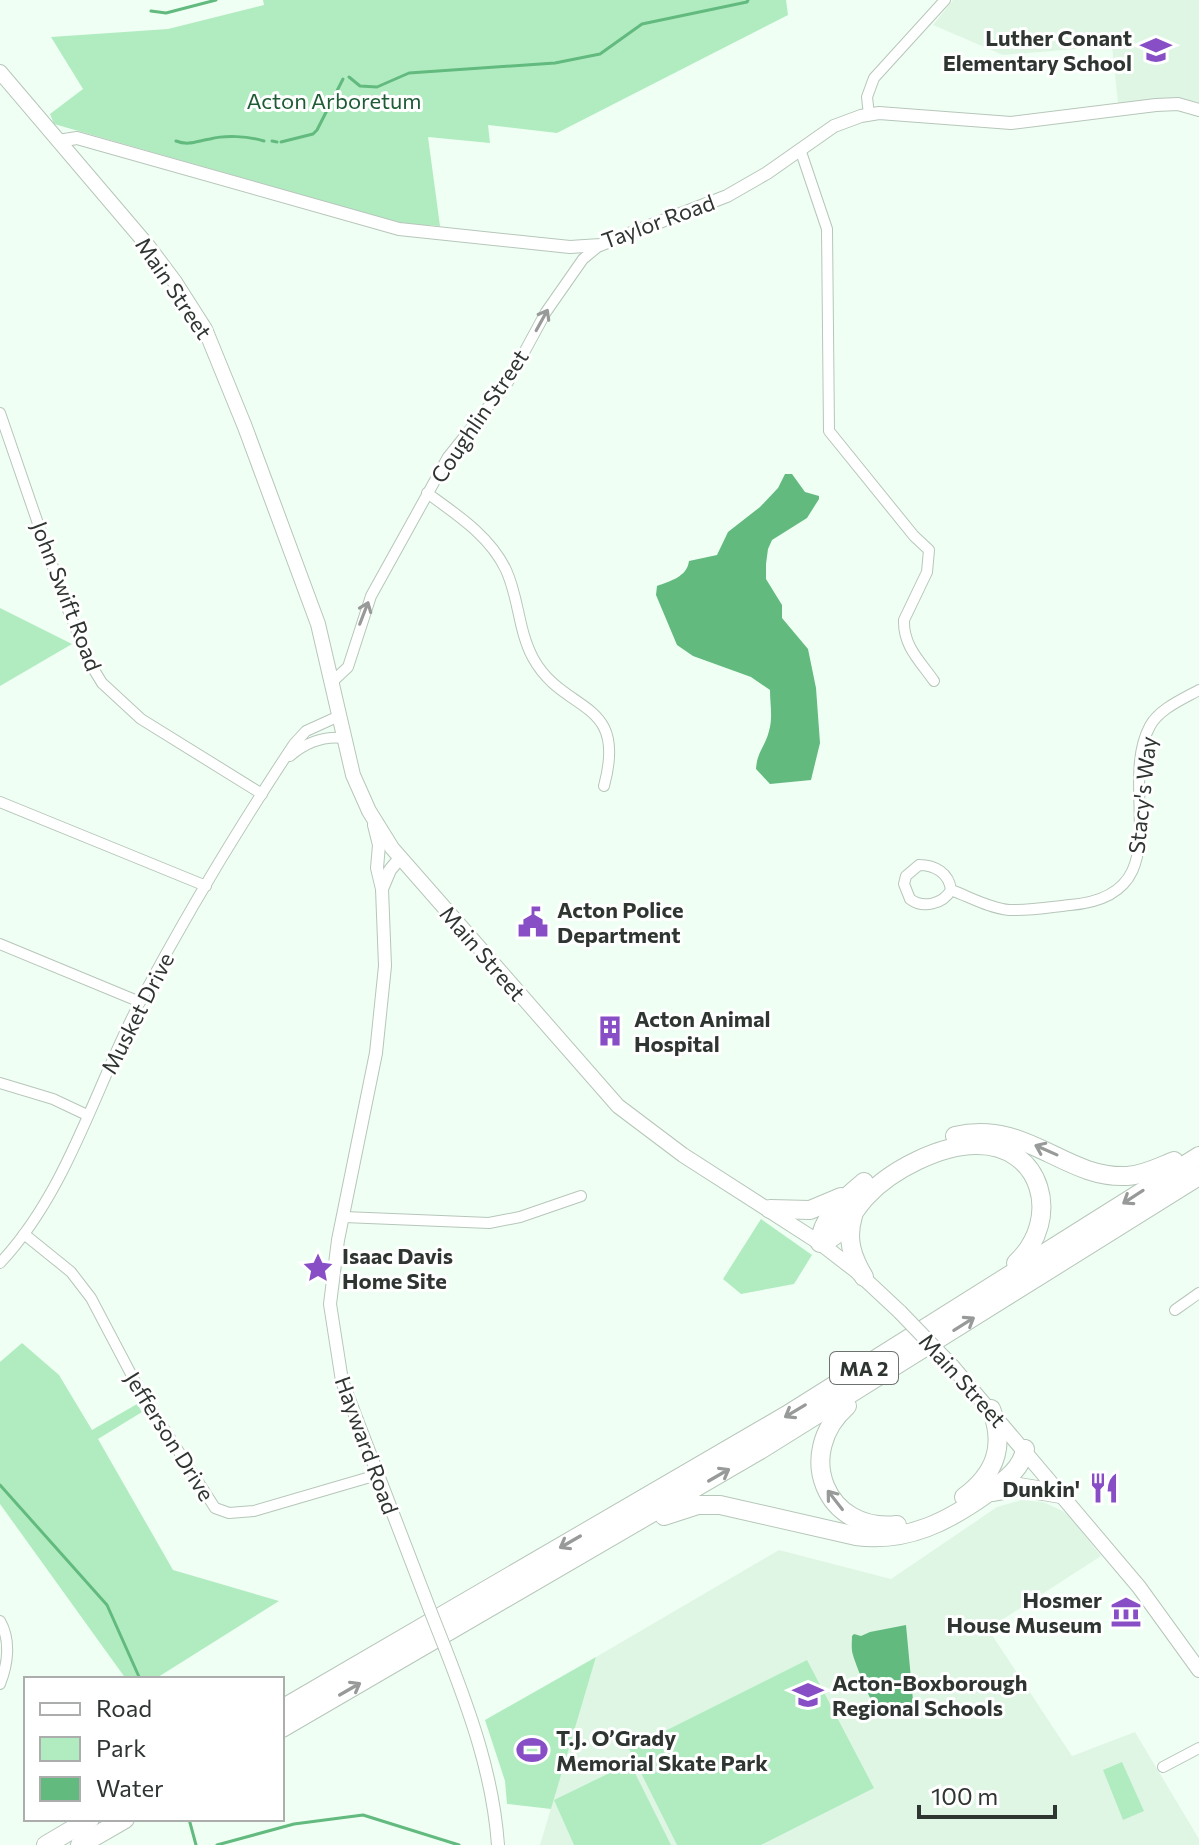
<svg xmlns="http://www.w3.org/2000/svg" width="1199" height="1845" viewBox="0 0 1199 1845" font-family="Commissioner,sans-serif">
<rect width="100%" height="100%" fill="#effff3"/>
<g fill="#e0f6e5">
<path d="M953,0h246v104l-19,-5 -62,4 -6,-57 -109,9 -70,-30z"/>
<path d="M1021,1500l22,2 20,9 8,7 30,38 -113,73 84,127 63,-24 64,107v6h-659l56,-188 183,-107 112,29 106,-72z"/>
</g>
<g fill="#b1ecc1">
<path d="M263,0h523l2,15 -231,118 -69,-8 2,18 -62,-6 12,89 -36,-2 -350,-100 -4,-10 33,-25 -32,-52 117,-8 96,-24z"/>
<path d="M0,608l72,36 -72,42z"/>
<path d="M761,1219l51,36 -18,29 -53,10 -18,-15z"/>
<path d="M22,1343l37,32 33,55 45,-26 5,8 -44,27 75,131 106,31 -124,78h-29l-126,-175v-142z"/>
<path d="M596,1657l-45,152 -44,-5 -2,-23 -20,-61z"/>
<path d="M807,1660l67,128 -113,57h-84l-48,-96z"/>
<path d="M1122,1762l22,49 -21,9 -20,-50z"/>
<path d="M630,1763l41,82h-97l-20,-45z"/>
</g>
<g fill="#62ba7f">
<path d="M785,474h7l13,18 14,4v3l-12,19 -35,22 -4,9 -2,15v15l16,26v13l26,31 8,39 4,55 -9,37 -41,4 -14,-15c1,-17 9,-22 13,-38 4,-13 1,-28 1,-41l-19,-13 -58,-21 -16,-11 -21,-50 1,-9c13,-5 30,-9 32,-25l28,-6 11,-23 32,-25 18,-19z"/>
<path d="M906,1625l8,86c-10,3 -28,3 -38,-3 -4,-3 -21,-45 -23,-53 -2,-6 -1,-13 -1,-19l2,-2 7,2 9,-4z"/>
</g>
<g fill="none" stroke-linecap="round" stroke-linejoin="round">
<g stroke="#62ba7f" stroke-width="3">
<path d="M151,11l15,2 50,-13"/>
<path d="M349,77l11,9 17,1 32,-14 146,-10 45,-9 42,-30 105,-22 1,-2"/>
<path d="M176,141c13,5 21,0 34,-2 15,-4 38,-3 54,2"/>
<path d="M272,141l5,1"/>
<path d="M281,142l32,-8 4,-4 26,-51"/>
<path d="M0,1485l107,120 33,74"/>
<path d="M189,1819l7,26"/>
<path d="M217,1845l77,-21 69,-9 96,30"/>
</g>
<g stroke="#b7c6ba" stroke-width="12">
<g id="minor">
<path d="M869,115l-2,-18 7,-19 71,-78"/>
<path d="M800,149l27,80 2,202 85,105 15,14 -2,22 -23,48c-1,26 16,41 30,61"/>
<path d="M0,413l66,192 25,60 11,18 39,36 121,75"/>
<path d="M427,493c29,21 63,43 79,77 13,28 12,60 27,88 31,57 95,39 71,128"/>
<path d="M332,682l16,-15 23,-71 77,-139 60,-75 38,-70 37,-53 17,-14"/>
<path d="M290,756c15,-13 34,-20 53,-18"/>
<path d="M0,802l206,84"/>
<path d="M919,865c16,0 30,8 32,25 -8,14 -28,19 -41,9l-6,-15 2,-8z"/>
<path d="M951,890c19,7 38,18 58,20 20,1 42,-3 61,-5 113,-9 46,-117 80,-179 9,-17 33,-27 49,-36"/>
<path d="M0,944l140,58"/>
<path d="M0,1083l53,16 34,16"/>
<path d="M344,1217l145,6 31,-6 61,-21"/>
<path d="M24,1234l47,38 20,26 50,95 74,115 14,5 25,-2 123,-36"/>
<path d="M0,1263c68,-72 95,-176 141,-263 46,-87 98,-173 153,-256l12,-13 33,-15"/>
<path d="M1175,1310l24,-17"/>
<path d="M0,1621c11,19 8,43 0,63"/>
<path d="M1163,1767l36,-19"/>
</g>
</g>
<g stroke="#b7c6ba" stroke-width="14">
<g id="tertiary">
<path d="M58,141l19,-3 322,91 171,18 30,-2 127,-49 40,-23 67,-47 27,-10 18,-3 132,10 145,-18 22,-1 21,6"/>
<path d="M374,825l5,20 -2,23 5,21 3,77 -9,87 -38,187 -8,64 12,77 88,229"/>
<path d="M382,889l8,-19 10,-12"/>
<path d="M445,1648c25,64 48,127 53,197"/>
</g>
</g>
<g stroke="#b7c6ba" stroke-width="16">
<g id="secondary">
<path d="M0,72l148,174 27,36 30,47 40,98 73,197 35,151 16,36 23,37 226,258 65,49 137,88 35,27 45,42"/>
<path d="M952,1366l187,221 60,83"/>
</g>
</g>
<g stroke="#b7c6ba" stroke-width="20">
<g id="motorway">
<path d="M955,1136c72,-17 109,43 172,40 17,-1 32,-9 47,-15"/>
<path d="M864,1182c-18,15 -43,35 -44,61 22,-5 32,-32 47,-47 24,-26 73,-51 109,-51 66,-1 87,74 40,118"/>
<path d="M770,1209l40,1 31,-13"/>
<path d="M853,1216c-7,23 -1,41 11,61"/>
<path d="M847,1406c-53,47 -22,127 50,119"/>
<path d="M993,1492l26,-5 42,7"/>
<path d="M964,1497c31,-23 42,-51 27,-88"/>
<path d="M664,1516l34,-11h22l136,31c51,7 93,-15 133,-44 15,-11 33,-23 36,-43"/>
<path d="M282,1709l505,-294 412,-259"/>
<path d="M282,1728l478,-278 439,-274"/>
<path d="M46,1845l44,-26"/>
<path d="M80,1845l45,-26"/>
</g>
</g>
<use href="#minor" stroke="#fff" stroke-width="10"/>
<use href="#tertiary" stroke="#fff" stroke-width="12"/>
<use href="#secondary" stroke="#fff" stroke-width="14"/>
<use href="#motorway" stroke="#fff" stroke-width="18"/>
<g stroke="#b7c6ba" stroke-width="14" stroke-linecap="butt">
<path id="tertiary-bridge" d="M430,1610l15,38"/>
</g>
<g stroke="#b7c6ba" stroke-width="16" stroke-linecap="butt">
<path id="secondary-bridge" d="M900,1312l52,54"/>
</g>
<use href="#tertiary-bridge" stroke="#fff" stroke-width="12"/>
<use href="#secondary-bridge" stroke="#fff" stroke-width="14"/>
</g>
<defs><path id="oneway-shaft" d="M-6 0H5M1.5-3L5.5 0L1.5 3" fill="none" stroke-width="1.6" stroke-linecap="round" stroke-linejoin="round" transform="scale(2)"/></defs>
<g stroke="#979a98">
<use href="#oneway-shaft" transform="translate(542 320) rotate(-61)"/>
<use href="#oneway-shaft" transform="translate(364 613) rotate(-69)"/>
<use href="#oneway-shaft" transform="translate(1046 1150) rotate(-156)"/>
<use href="#oneway-shaft" transform="translate(1133 1197) rotate(147)"/>
<use href="#oneway-shaft" transform="translate(964 1324) rotate(-32)"/>
<use href="#oneway-shaft" transform="translate(795 1411) rotate(149)"/>
<use href="#oneway-shaft" transform="translate(719 1475) rotate(-30)"/>
<use href="#oneway-shaft" transform="translate(835 1500) rotate(-128)"/>
<use href="#oneway-shaft" transform="translate(570 1542) rotate(150)"/>
<use href="#oneway-shaft" transform="translate(350 1689) rotate(-30)"/>
</g>
<defs>
<g id="school-bare" transform="scale(2.4)"><path d="M0-5L7-2L0 1L-7-2ZM-4 1L0 2.5L4 1V4Q0 6-4 4Z" fill="#874ec5" stroke="#fff" stroke-width="2.5" paint-order="stroke"/></g>
<g id="civic-bare" transform="scale(2.4)"><path d="M-.6-6.5H3V-4.5H.6V-3L4-1V1h2V6H-6V1h2V-1L-.6-3ZM-1.2 2.5V6h2.4V2.5Z" fill="#874ec5" stroke="#fff" stroke-width="2.5" paint-order="stroke"/></g>
<g id="building-bare" transform="scale(2.4)"><path d="M-4-6H4V6H1V3H-1V6H-4ZM-2.5-4.3h1.7v1.8h-1.7ZM.8-4.3h1.7v1.8H.8ZM-2.5-1h1.7V.8h-1.7ZM.8-1h1.7V.8H.8Z" fill="#874ec5" stroke="#fff" stroke-width="2.5" paint-order="stroke"/></g>
<g id="sight-bare" transform="scale(2.4)"><path d="M0-6L1.8-2.2L6-1.7L2.9 1.2L3.7 5.4L0 3.3L-3.7 5.4L-2.9 1.2L-6-1.7L-1.8-2.2Z" fill="#874ec5" stroke="#fff" stroke-width="2.5" paint-order="stroke"/></g>
<g id="restaurant-bare" transform="scale(2.4)"><path d="M-5-6h1v4h1v-4h1v4h1v-4h1v5L-1.5 .5V6h-2V.5L-5-1ZM5-6V6H3V1.5H1.5Q1.5-4 5-6Z" fill="#874ec5" stroke="#fff" stroke-width="2.5" paint-order="stroke"/></g>
<g id="museum-bare" transform="scale(2.4)"><path d="M0-6L6-3V-2H-6V-3ZM-5-1h2V3h-2ZM-1-1h2V3h-2ZM3-1h2V3H3ZM-6 4H6V6H-6Z" fill="#874ec5" stroke="#fff" stroke-width="2.5" paint-order="stroke"/></g>
<g id="stadium-bare" transform="scale(2.4)"><path d="M0-5a6.5 5 0 1 0 0 10a6.5 5 0 1 0 0-10ZM-3.5-1.8h7v3.6h-7Z" fill="#874ec5" stroke="#fff" stroke-width="2.5" paint-order="stroke"/></g>
</defs>
<g fill-rule="evenodd">
<use href="#school-bare" x="1156" y="50"/>
<use href="#civic-bare" x="533" y="922"/>
<use href="#building-bare" x="610" y="1031"/>
<use href="#sight-bare" x="318" y="1268"/>
<use href="#restaurant-bare" x="1104" y="1488"/>
<use href="#museum-bare" x="1126" y="1612"/>
<use href="#school-bare" x="808" y="1695"/>
<use href="#stadium-bare" x="532" y="1750"/>
</g>
<g text-anchor="middle" dominant-baseline="central" stroke-width="6" stroke-linejoin="round" paint-order="stroke">
<rect fill="#fff" stroke="#6d726f" stroke-width="2" x="830" y="1352" width="68" height="32" rx="6"/>
<g font-size="20" font-weight="bold" fill="#2f3531">
<text x="864" y="1368">MA 2</text>
</g>
<g font-size="22" font-weight="bold" fill="#2f3531" stroke="#fff" text-anchor="start">
<text x="1132" y="37" text-anchor="end">Luther Conant<tspan x="1132" dy="25">Elementary School</tspan></text>
<text x="557" y="909">Acton Police<tspan x="557" dy="25">Department</tspan></text>
<text x="634" y="1018">Acton Animal<tspan x="634" dy="25">Hospital</tspan></text>
<text x="342" y="1255">Isaac Davis<tspan x="342" dy="25">Home Site</tspan></text>
<text x="1080" y="1488" text-anchor="end">Dunkin'</text>
<text x="1102" y="1599" text-anchor="end">Hosmer<tspan x="1102" dy="25">House Museum</tspan></text>
<text x="832" y="1682">Acton-Boxborough<tspan x="832" dy="25">Regional Schools</tspan></text>
<text x="556" y="1737">T.J. O’Grady<tspan x="556" dy="25">Memorial Skate Park</tspan></text>
</g>
<g font-size="22" fill="#1d5c35" stroke="#fff">
<text x="334" y="100">Acton Arboretum</text>
</g>
<g font-size="22" fill="#2f3531" stroke="#fff">
<text transform="translate(658 221) rotate(-20)">Taylor Road</text>
<text transform="translate(174 288) rotate(56)">Main Street</text>
<text transform="translate(479 416) rotate(-56)">Coughlin Street</text>
<text transform="translate(67 596) rotate(69)">John Swift Road</text>
<text transform="translate(1142 795) rotate(-84)">Stacy's Way</text>
<text transform="translate(483 953) rotate(49)">Main Street</text>
<text transform="translate(137 1013) rotate(-63)">Musket Drive</text>
<text transform="translate(963 1380) rotate(48)">Main Street</text>
<text transform="translate(170 1436) rotate(58)">Jefferson Drive</text>
<text transform="translate(367 1445) rotate(70)">Hayward Road</text>
</g>
</g>
<rect x="24" y="1677" width="260" height="144" fill="#ffffff" stroke="#acaead" stroke-width="2"/>
<rect x="40" y="1703" width="40" height="12" fill="#ffffff" stroke="#acaead" stroke-width="2"/>
<text x="96" y="1717" font-size="24" fill="#2f3531">Road</text>
<rect x="40" y="1737" width="40" height="24" fill="#b1ecc1" stroke="#acaead" stroke-width="2"/>
<text x="96" y="1757" font-size="24" fill="#2f3531">Park</text>
<rect x="40" y="1777" width="40" height="24" fill="#62ba7f" stroke="#acaead" stroke-width="2"/>
<text x="96" y="1797" font-size="24" fill="#2f3531">Water</text>
<path d="M919 1805v12h136v-12" fill="none" stroke="#2f3531" stroke-width="4"/>
<text x="931" y="1805" font-size="24" fill="#2f3531" stroke="#ffffff" stroke-width="6" paint-order="stroke">100 m</text>
</svg>
